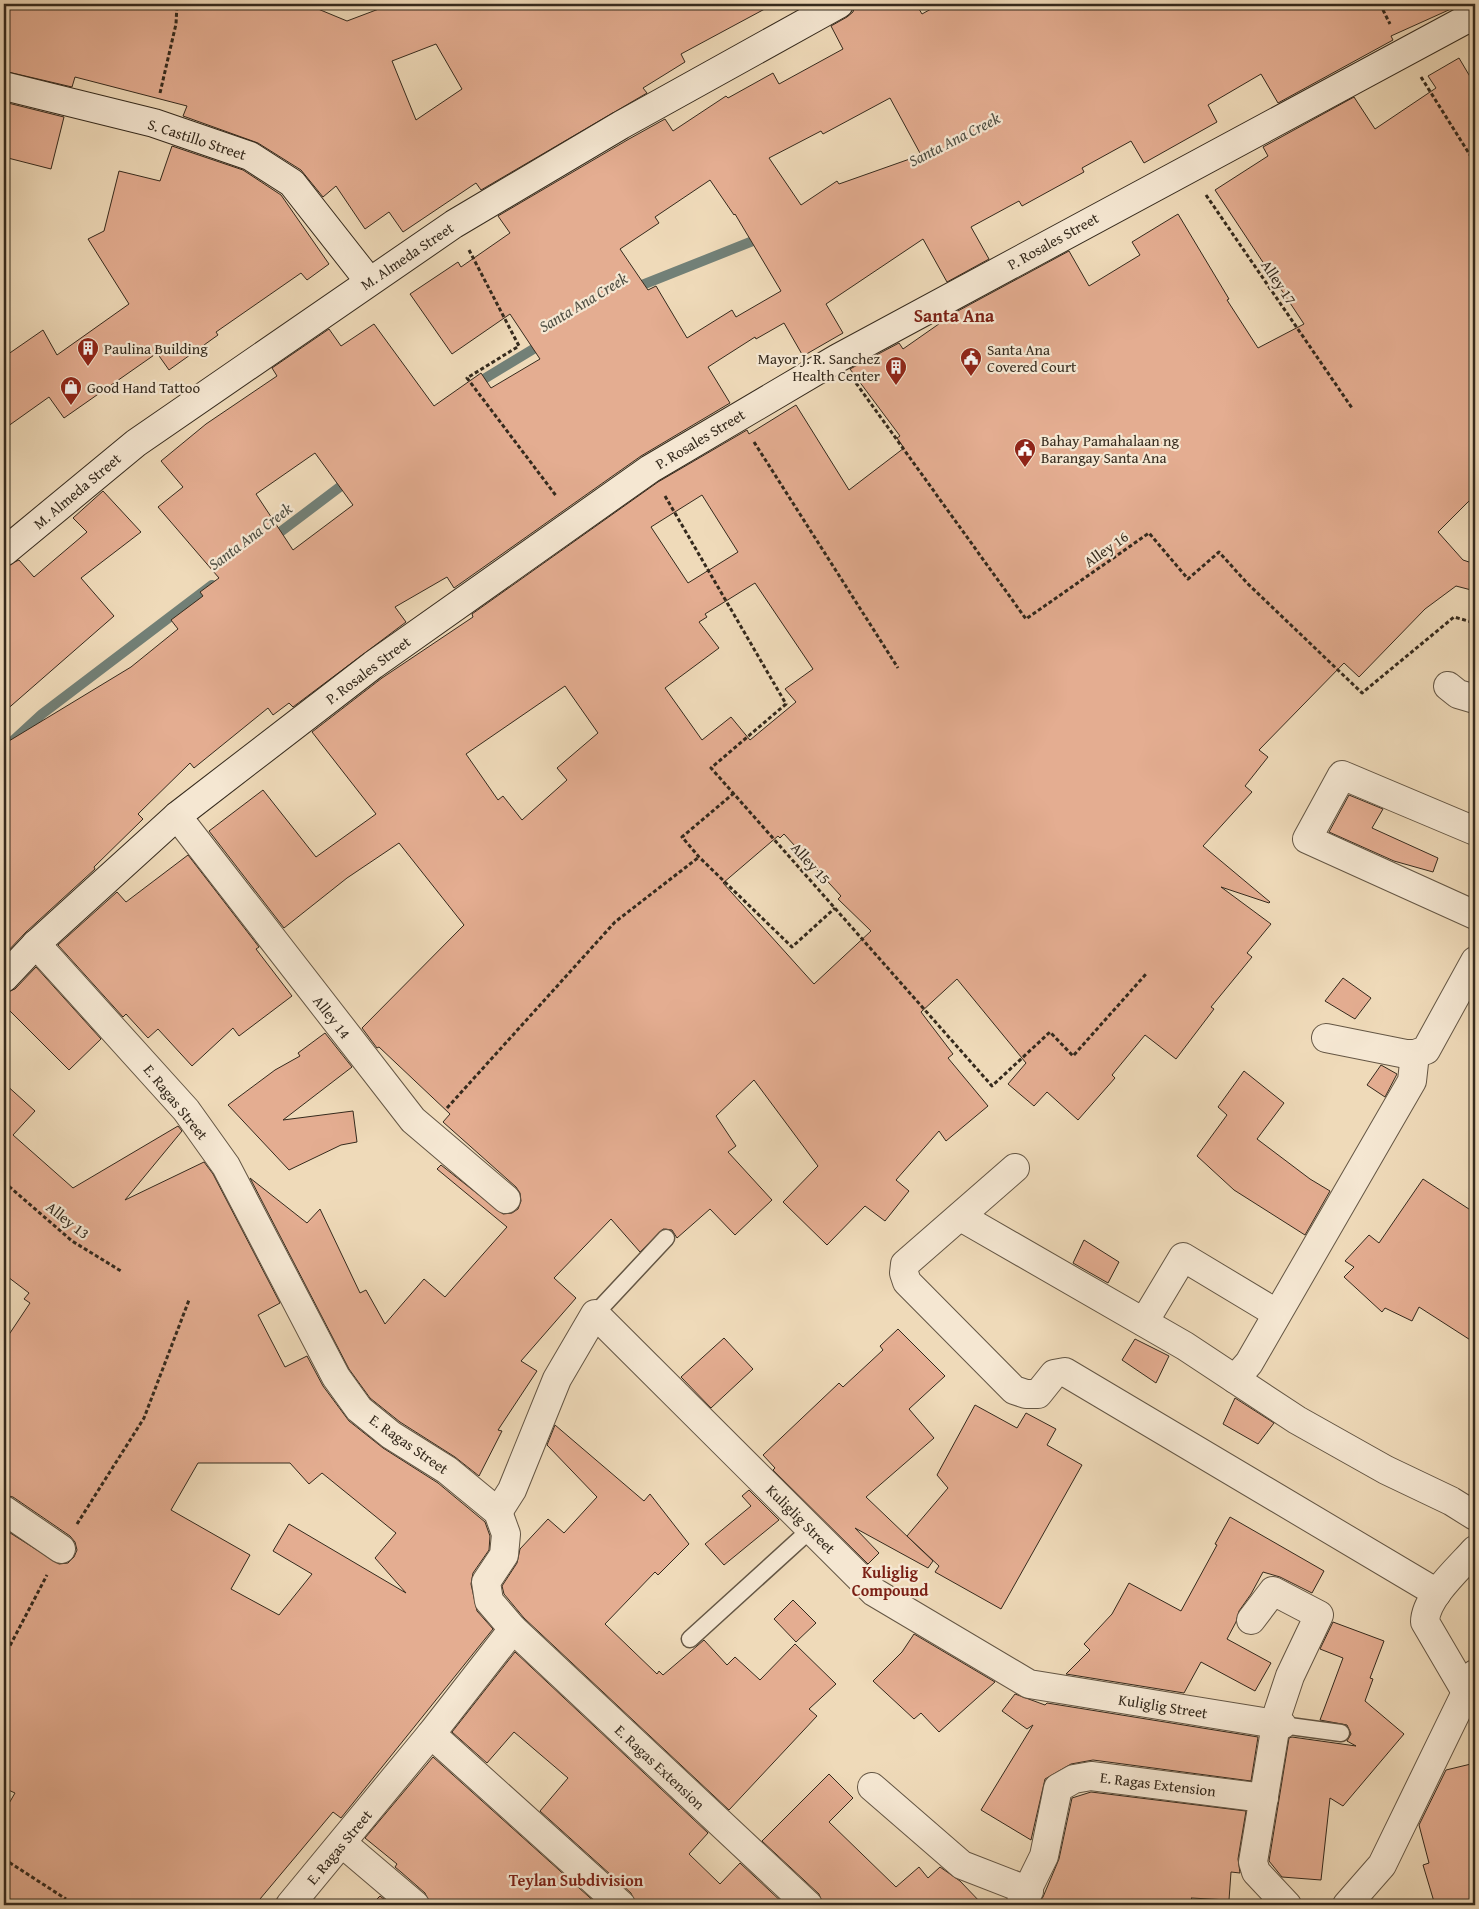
<svg xmlns="http://www.w3.org/2000/svg" width="1479" height="1909" viewBox="0 0 1479 1909" font-family="'Gentium Book Plus',serif">
<rect width="100%" height="100%" fill="#efdab9"/>
<filter id="stains"><feTurbulence type="fractalNoise" baseFrequency=".004" numOctaves="4"/><feColorMatrix values="0 0 0 0 .2 0 0 0 0 .09 0 0 0 0 .02 0 0 0 .5 -.17"/></filter>
<radialGradient id="worn" r=".72"><stop offset=".6" stop-color="#630" stop-opacity="0"/><stop offset="1" stop-color="#630" stop-opacity=".3"/></radialGradient>
<g fill="none" stroke-linecap="round" stroke-linejoin="round">
<g stroke="#728077" stroke-width="10">
<path d="M632,289l131,-52"/>
<path d="M474,385l71,-43"/>
<path d="M271,539l78,-59"/>
<path d="M4,749l38,-35 170,-129"/>
</g>
</g>
<g fill="#e4ad91" stroke="#352a1d" fill-rule="evenodd">
<path d="M4,4h302l41,17 45,-17h382l-93,50 4,8 -42,26 4,5 -166,97 -5,-7 -73,49 -14,-20 -24,17 -29,-43 -13,11 -22,-27 -43,-27 -75,-27 4,-10 -112,-29 -3,10 -68,-16zM436,44l26,45 -46,31 -24,-59z"/>
<path d="M855,4h61l6,10 18,-10h522l-71,32 2,4 -115,63 -17,-29 -53,31 9,17 -73,41 -13,-22 -49,27 2,4 -62,34 -3,-5 -48,26 18,32 -42,23 -24,-43 -97,65 17,29 -40,23 -19,-33 -28,16 -1,-2 -47,30 22,36 -89,53 -187,132 -7,-11 -52,30 11,15 -113,85 -4,-4 -16,12 -5,-7 -74,60 -4,-5 -52,51 5,5 -49,48 1,2 -69,63 -22,23v-211l127,-77 47,-38 -7,-9 32,-24 -3,-4 19,-14 -61,-71 25,-20 -22,-26 45,-37 71,-48 -5,-8 57,-39 12,17 33,-22 60,82 47,-33 10,15 49,-29 -30,-45 -58,40 -42,-60 48,-32 3,5 49,-34 -12,-17 131,-77 36,-20 8,12 53,-35 2,2 45,-25 6,11 64,-35 -12,-23 16,-9 6,-5zM890,98l31,57 -82,29 -2,-3 -36,24 -32,-47 52,-27 2,3zM710,180l24,35 1,-1 46,77 -45,26 -4,-7 -45,28 -31,-52 -8,4 -28,-41 39,-26 -4,-6zM315,453l38,52 -60,45 -37,-56z"/>
<path d="M1459,58l16,27v410l-37,37 25,28 12,4v27l-19,-5 -31,23 -66,68 -15,-14 -85,87 9,7 -23,29 7,6 -49,54 67,56 -1,1 -48,-16 50,37 -24,29 5,4 -41,50 3,2 -38,50 -31,-24 -33,40 3,3 -37,42 -31,-28 -13,14 -26,-22 18,-21 -69,-84 -36,33 32,42 -5,4 40,48 -42,35 -7,-10 -43,49 13,11 -24,30 -20,-15 -38,39 -44,-43 35,-36 -64,-86 -38,36 20,30 -8,6 44,48 -37,35 -25,-26 -33,29 -5,-8 -9,-1 -23,23 -29,-33 -57,59 22,20 -55,63 16,10 -39,59 4,1 -23,45 -24,-19 -55,-35 -30,-24 -21,-29 -99,-191 57,45 13,-14 40,84 6,-3 19,34 39,-45 21,18 62,-70 -70,-58 4,-4 62,49 9,-1 6,-4 3,-8 -1,-8 -4,-6 -73,-65 7,-8 -71,-67 -2,1 -15,-20 102,-103 -65,-82 -52,35 -63,50 -75,-97 54,-41 53,67 60,-43 -64,-82 70,-54 91,-61 -1,-3 186,-132 89,-52 2,4 47,-29 53,85 55,-42 -7,-10 3,-2 -50,-67 49,-26 4,6 53,-37 113,-61 20,35 51,-31 -8,-13 46,-28 51,85 -2,1 31,48 46,-24 -89,-134 53,-34 -5,-9 91,-50 21,32 61,-41 -8,-12zM702,495l36,57 -50,31 -37,-56zM755,583l58,86 -28,20 11,13 -46,38 -19,-23 -29,23 -37,-52 54,-40 -20,-26 8,-5 -2,-3zM565,686l33,47 -41,35 10,12 -45,40 -19,-24 -5,4 -32,-46zM784,834l57,62 -3,3 33,32 -57,53 -91,-101 55,-47 2,2z"/>
<path d="M4,102l60,15 -13,52 -47,-12z"/>
<path d="M172,146l71,24 38,25 48,69 -22,16 -6,-7 -85,59 2,3 -49,35 -12,-17 -93,65 -15,-21 -45,32v-72l39,-27 14,25 72,-51 -41,-65 16,-8 15,-60 41,10z"/>
<path d="M103,491l38,41 -60,46 33,38 -110,96v-145l15,-7 15,17 53,-45 -14,-14z"/>
<path d="M1349,795l34,14 -11,19 66,30 -5,14 -39,-11 -65,-29z"/>
<path d="M188,855l71,92 -3,2 36,47 -53,40 -6,-8 -41,38 -34,-37 -10,9 -22,-24 -3,3 -65,-72 59,-53 9,10z"/>
<path d="M36,967l65,72 -32,31 -65,-65v-12l11,-4z"/>
<path d="M1343,978l28,20 -16,21 -30,-18z"/>
<path d="M325,1033l27,34 -69,53 70,-9 4,31 -16,3 -52,25 -61,-65 47,-35 25,-14 -2,-3z"/>
<path d="M1381,1065l16,9 -12,23 -18,-12z"/>
<path d="M1244,1071l40,32 -27,36 53,40 20,12 -25,44 -71,-45 -37,-34 30,-41 -9,-8z"/>
<path d="M4,1083l31,28 -22,24 60,53 105,-62 4,5 -57,69 79,-38 9,12 67,129 -22,12 27,52 22,-11 16,30 26,35 34,27 55,35 47,39 5,14 -1,14 -16,23 -2,11 6,27 16,18 -152,189 -8,-6 -78,93h-251v-93l11,-19 -11,-5v-259l55,35 9,-1 6,-6 3,-7 -2,-8 -5,-6 -57,-39 -9,-2v-153l26,-39 -6,-4 5,-6 -25,-19zM198,1463h92l19,21 13,-11 74,60 -21,25 31,35 -117,-69 -16,27 39,23 -33,41 -48,-26 19,-34 -79,-45z"/>
<path d="M1423,1179l52,34v130l-56,-36 -7,14 -27,-13 -3,4 -38,-35 10,-10 -9,-6 24,-26 10,8z"/>
<path d="M1084,1240l35,22 -11,21 -35,-20z"/>
<path d="M898,1329l47,47 -36,33 25,29 -68,59 67,64 -5,7 -73,-40 24,25 -11,11 -95,-94 2,-2 -12,-13 76,-72 4,4 40,-37 -3,-4z"/>
<path d="M724,1338l29,31 -42,39 -30,-31z"/>
<path d="M1135,1339l34,17 -13,27 -34,-23z"/>
<path d="M1235,1398l39,25 -16,21 -35,-20z"/>
<path d="M975,1405l42,23 9,-15 30,16 -9,16 35,20 -81,144 -66,-37 4,-6 -32,-30 41,-48 -11,-13z"/>
<path d="M555,1425l89,76 6,-7 39,50 -31,31 -3,-3 -50,52 52,50 2,-3 4,4 41,-35 23,25 8,-8 25,23 35,-36 41,40 -27,25 8,7 -88,94 -205,-192 -20,-24 -2,-8 15,-23 3,-14 28,-30 16,14 33,-36 -50,-52z"/>
<path d="M749,1490l30,30 -55,45 -19,-21 46,-38 -9,-10z"/>
<path d="M1230,1517l94,54 -12,22 -32,-16 -17,-5 -12,22 -12,17 -3,11 -9,17 44,24 -16,28 -54,-29 -17,31 -118,-19 24,-24 -6,-6 28,-30 17,-31 52,28 36,-66 -2,-1z"/>
<path d="M793,1600l23,23 -20,19 -22,-23z"/>
<path d="M1333,1622l51,19 -14,37 3,1 -8,22 39,33 -61,72 -13,-8 -9,82 -39,-3 -13,-16 20,-123 3,-1 64,9 -9,-5 4,-7 -4,-9 -27,-5 23,-62 -23,-9z"/>
<path d="M914,1634l81,48 -56,50 -18,-19 -7,6 -41,-38 29,-29z"/>
<path d="M515,1652l193,181 -19,21 31,30 20,-21 45,42h-149l-5,-12 -91,-82 28,-33 -54,-46 -27,31 -35,-31z"/>
<path d="M1015,1694l30,11 2,-2 211,34 -7,44 -158,-21 -22,4 -26,15 -14,61 -50,-30 52,-85 -6,4 -25,-18z"/>
<path d="M433,1757l165,148h-168l-5,-12 -24,-21 -6,-5 2,-3 -32,-26z"/>
<path d="M1475,1763v142h-40l-12,-40 6,-2 -10,-38 27,-55z"/>
<path d="M829,1774l24,24 -24,24 67,65 23,-20 9,11 12,-11 20,14 23,24h-160l-4,-11 -57,-53z"/>
<path d="M1091,1792l155,19 -8,48 2,14 -9,-1 -2,28 -38,-2 7,7h-161l6,-8 16,-38 13,-61z"/>
<path d="M380,1896l11,9h-20z"/>
</g>
<g fill="none" stroke-linecap="round" stroke-linejoin="round">
<g stroke="#645644" stroke-width="19">
<g id="lane">
<path d="M595,1314l71,-76"/>
<path d="M690,1639l121,-110"/>
<path d="M1282,1725l59,8"/>
</g>
</g>
<g stroke="#645644" stroke-width="30">
<g id="street">
<path d="M1448,686l10,8 17,5"/>
<path d="M177,816l236,304 93,79"/>
<path d="M1475,831l-133,-56 -35,64 168,76"/>
<path d="M36,944l150,166 40,56 110,211 23,32 32,26 56,35 51,42 8,22 -2,21 -18,27 3,19 24,28 295,276"/>
<path d="M1326,1038l80,16h9l11,-4 49,-89"/>
<path d="M1015,1168l-110,96 -1,9 3,9 107,108 12,4h12l16,-20 11,-2 372,221"/>
<path d="M961,1217l224,129 112,74 89,50 65,31 24,15"/>
<path d="M1144,1322l39,-65 93,56"/>
<path d="M1235,1379l14,-16 163,-282 3,-27"/>
<path d="M4,1510l57,39"/>
<path d="M498,1512l14,-22 45,-111 38,-65 279,278 155,92 253,41"/>
<path d="M1251,1620l22,-29 46,24 -29,61 -12,36 -25,150 3,10 31,33"/>
<path d="M1466,1692l-41,-70c0,-24 34,-54 50,-72"/>
<path d="M431,1734l190,171"/>
<path d="M872,1787l90,78 67,26"/>
<path d="M342,1843l73,62"/>
<path d="M290,1905l141,-171 82,-105"/>
<path d="M1020,1905l24,-49 14,-68 16,-9 17,-3 173,22"/>
<path d="M1347,1905l35,-40 93,-191"/>
</g>
</g>
<g stroke="#352a1d" stroke-width="30">
<g id="secondary">
<path d="M4,86l150,37 96,33 42,27 77,98"/>
<path d="M4,552l132,-109 318,-219 167,-99 218,-121"/>
<path d="M4,978l32,-34 141,-128 196,-151 277,-196 188,-111 625,-337 12,-3"/>
</g>
</g>
<g stroke="#352a1d" stroke-width="3" stroke-dasharray="4 2.5" stroke-linecap="butt">
<path d="M1380,4l10,20"/>
<path d="M1421,77l54,86"/>
<path d="M160,93l16,-69 1,-20"/>
<path d="M1206,195l146,213"/>
<path d="M469,250l50,96 -52,32 90,119"/>
<path d="M856,383l170,236 123,-86 39,46 31,-27 28,31 115,110 92,-76 21,6"/>
<path d="M754,442l144,226"/>
<path d="M665,496l121,208 -75,64 281,318 58,-54 23,24 73,-82"/>
<path d="M734,793l-52,44 17,20 93,90 43,-39"/>
<path d="M447,1108l168,-186 84,-65"/>
<path d="M4,1182l68,59 49,30"/>
<path d="M77,1524l67,-106 45,-118"/>
<path d="M4,1657l43,-82"/>
<path d="M4,1859l62,40"/>
</g>
<use href="#lane" stroke="#f5e7d2" stroke-width="16"/>
<use href="#street" stroke="#f5e7d2" stroke-width="28"/>
<use href="#secondary" stroke="#f5e7d2" stroke-width="28"/>
</g>
<defs>
<g id="building-pin" transform="scale(1.125)"><path d="M0 17L-7.5 6A9.5 9.5 0 1 1 7.5 6Z" fill="#8f2418" stroke="#f5e7d2"/><path d="M-4-6H4V6H1V3H-1V6H-4ZM-2.5-4.3h1.7v1.8h-1.7ZM.8-4.3h1.7v1.8H.8ZM-2.5-1h1.7V.8h-1.7ZM.8-1h1.7V.8H.8Z" fill="#fff"/></g>
<g id="civic-pin" transform="scale(1.125)"><path d="M0 17L-7.5 6A9.5 9.5 0 1 1 7.5 6Z" fill="#8f2418" stroke="#f5e7d2"/><path d="M-.6-6.5H3V-4.5H.6V-3L4-1V1h2V6H-6V1h2V-1L-.6-3ZM-1.2 2.5V6h2.4V2.5Z" fill="#fff"/></g>
<g id="shop-pin" transform="scale(1.125)"><path d="M0 17L-7.5 6A9.5 9.5 0 1 1 7.5 6Z" fill="#8f2418" stroke="#f5e7d2"/><path d="M-5-2.5h2.3a2.7 3.5 0 0 1 5.4 0H5L5.5 6h-11ZM-1.5-2.5h3a1.5 2.3 0 0 0-3 0Z" fill="#fff"/></g>
</defs>
<g fill-rule="evenodd">
<use href="#building-pin" x="88" y="348"/>
<use href="#civic-pin" x="971" y="358"/>
<use href="#building-pin" x="896" y="367"/>
<use href="#shop-pin" x="71" y="387"/>
<use href="#civic-pin" x="1025" y="449"/>
</g>
<g text-anchor="middle" dominant-baseline="central" stroke-width="4.5" stroke-linejoin="round" paint-order="stroke">
<g font-size="15" fill="#352a1d" stroke="#f5e7d2">
<text transform="translate(197 139) rotate(18)">S. Castillo Street</text>
<text transform="translate(1053 241) rotate(-29)">P. Rosales Street</text>
<text transform="translate(407 256) rotate(-34)">M. Almeda Street</text>
<text transform="translate(1279 282) rotate(56)">Alley 17</text>
<text transform="translate(700 439) rotate(-31)">P. Rosales Street</text>
<text transform="translate(77 491) rotate(-40)">M. Almeda Street</text>
<text transform="translate(1106 549) rotate(-35)">Alley 16</text>
<text transform="translate(368 670) rotate(-37)">P. Rosales Street</text>
<text transform="translate(811 863) rotate(48)">Alley 15</text>
<text transform="translate(332 1017) rotate(52)">Alley 14</text>
<text transform="translate(176 1102) rotate(51)">E. Ragas Street</text>
<text transform="translate(68 1220) rotate(38)">Alley 13</text>
<text transform="translate(409 1444) rotate(35)">E. Ragas Street</text>
<text transform="translate(801 1519) rotate(45)">Kuliglig Street</text>
<text transform="translate(1163 1706) rotate(9)">Kuliglig Street</text>
<text transform="translate(660 1767) rotate(43)">E. Ragas Extension</text>
<text transform="translate(1158 1784) rotate(7)">E. Ragas Extension</text>
<text transform="translate(339 1847) rotate(-50)">E. Ragas Street</text>
</g>
<g font-size="15" fill="#352a1d" stroke="#f5e7d2" text-anchor="start">
<text x="104" y="348">Paulina Building</text>
<text x="987" y="349">Santa Ana<tspan x="987" dy="17">Covered Court</tspan></text>
<text x="880" y="358" text-anchor="end">Mayor J. R. Sanchez<tspan x="880" dy="17">Health Center</tspan></text>
<text x="87" y="387">Good Hand Tattoo</text>
<text x="1041" y="440">Bahay Pamahalaan ng<tspan x="1041" dy="17">Barangay Santa Ana</tspan></text>
</g>
<g font-size="16" font-style="italic" fill="#4e4e42" stroke="#f5e7d2">
<text transform="translate(954 139) rotate(-27)">Santa Ana Creek</text>
<text transform="translate(583 302) rotate(-31)">Santa Ana Creek</text>
<text transform="translate(250 536) rotate(-37)">Santa Ana Creek</text>
</g>
<g font-size="16" font-weight="bold" fill="#7a1f14" stroke="#f5e7d2">
<text x="890" y="1572">Kuliglig<tspan x="890" dy="18">Compound</tspan></text>
<text x="576" y="1880">Teylan Subdivision</text>
</g>
<g font-size="18" font-weight="bold" fill="#7a1f14" stroke="#f5e7d2">
<text x="954" y="315">Santa Ana</text>
</g>
</g>
<rect width="1479" height="1909" fill="none" stroke="#efdab9" stroke-width="20"/>
<rect x="5" y="5" width="1469" height="1899" fill="none" stroke="#352a1d" stroke-width="2.5"/>
<rect x="10" y="10" width="1459" height="1889" fill="none" stroke="#352a1d"/>
<rect width="100%" height="100%" filter="url(#stains)"/>
<rect width="100%" height="100%" fill="url(#worn)"/>
</svg>
